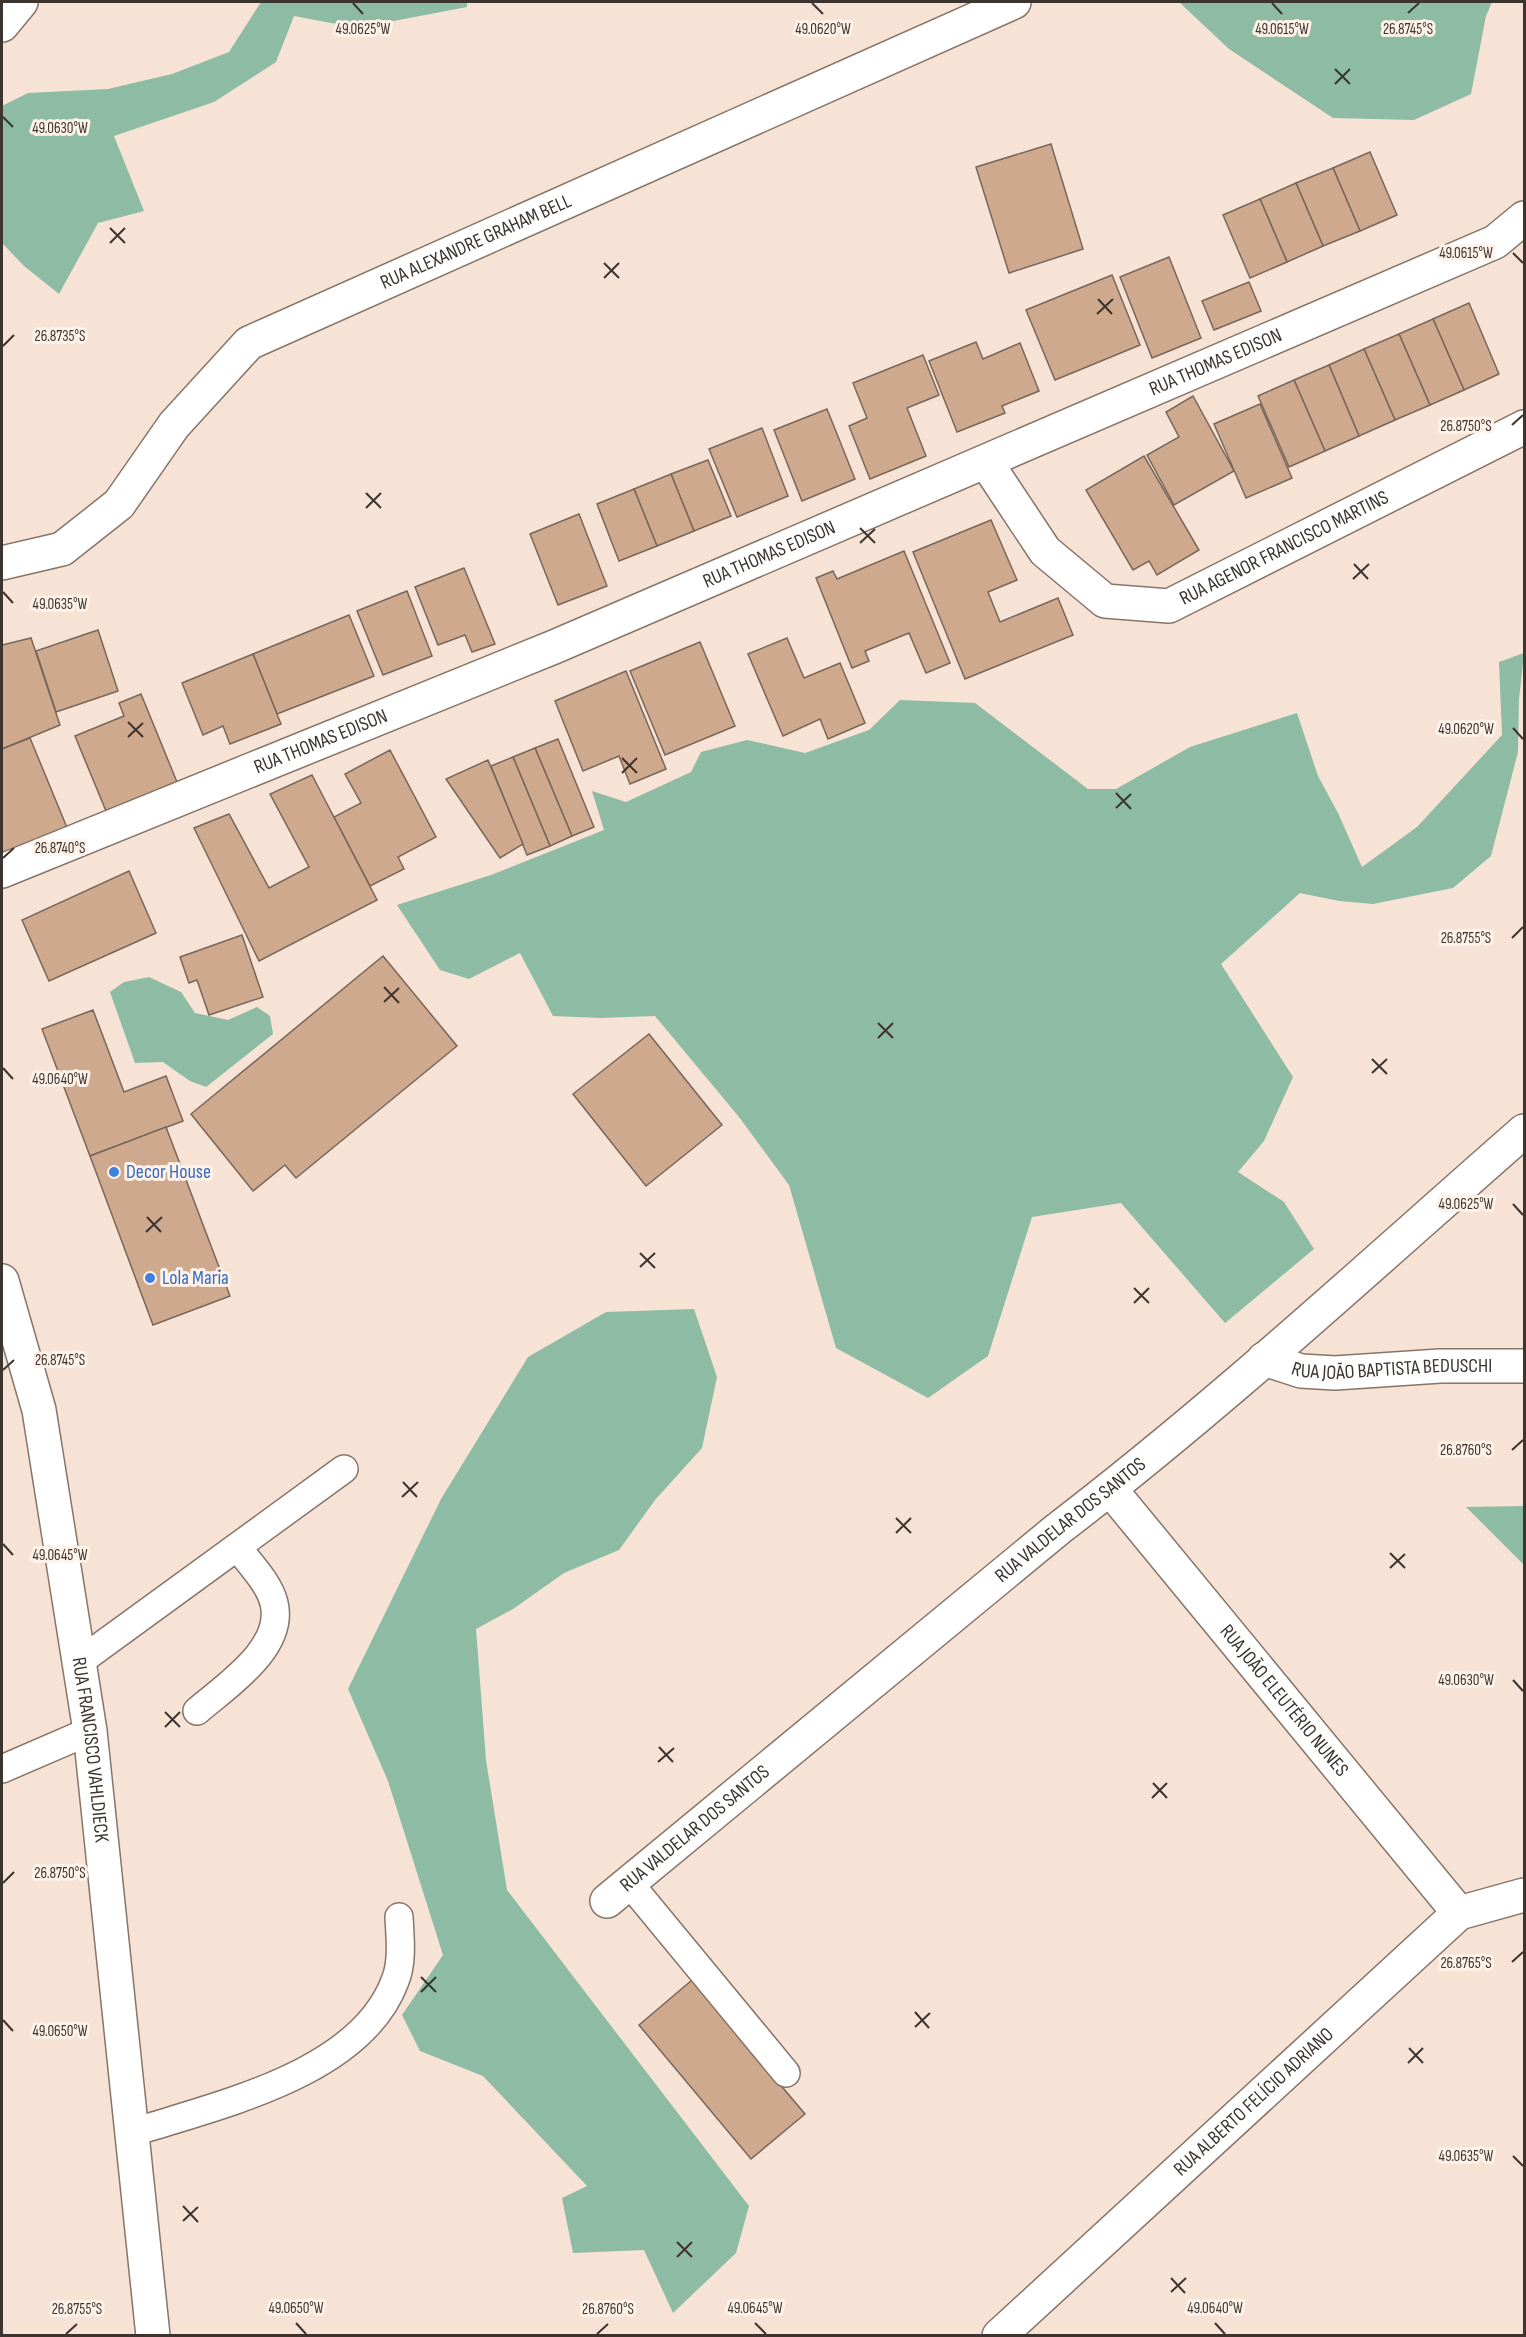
<svg xmlns="http://www.w3.org/2000/svg" width="1526" height="2337" viewBox="0 0 1526 2337" font-family="'Sofia Sans Condensed',sans-serif">
<rect width="100%" height="100%" fill="#f6e3d5"/>
<g fill="#8dbba3">
<path d="M261,2h206v5l-110,21 -63,-12 -18,46 -62,40 -100,34 30,75 -46,12 -39,71 -35,-28 -22,-23v-137l26,-13 80,-4 64,-15 57,-22z"/>
<path d="M1179,2h313l-6,14 -15,78 -57,26 -81,-2 -104,-69z"/>
<path d="M1524,653l-5,46 -1,53 -27,104 -38,32 -80,16 -34,-3 -39,-8 -79,71 72,113 -29,64 -26,31 46,30 30,47 -89,74 -104,-120 -89,14 -44,139 -60,42 -92,-50 -47,-163 -50,-68 -84,-101 -54,2 -48,-2 -33,-63 -51,26 -29,-9 -43,-65 94,-30 113,-45 -12,-39 34,11 65,-30 10,-20 46,-12 58,13 64,-23 31,-30 75,3 113,86h28l74,-42 107,-34 21,63 20,37 24,54 55,-40 85,-92 -3,-73z"/>
<path d="M149,977l32,15 14,21 33,7 29,-13 13,9 3,18 -67,53 -16,-6 -27,-19 -28,1 -25,-71 14,-10z"/>
<path d="M694,1309l23,68 -15,71 -47,52 -36,50 -55,23 -51,36 -37,20 10,131 21,130 242,316 -13,47 -63,60 -29,-63 -71,3 -11,-55 25,-12 -104,-110 -63,-25 -18,-36 41,-60 -55,-174 -40,-92 93,-190 87,-142 78,-45z"/>
<path d="M1524,1506v59l-58,-58z"/>
</g>
<g fill="#cfa98d" stroke="#77665a" stroke-width="1.5">
<path d="M1051,144l32,105 -74,24 -33,-106z"/>
<path d="M1370,152l27,63 -37,16 -27,-63z"/>
<path d="M1333,168l27,63 -37,15 -27,-63z"/>
<path d="M1296,183l27,63 -36,16 -27,-63z"/>
<path d="M1260,199l27,63 -37,16 -27,-63z"/>
<path d="M1169,257l32,81 -49,20 -32,-81z"/>
<path d="M1112,275l28,70 -85,35 -29,-70z"/>
<path d="M1249,282l12,29 -47,19 -12,-29z"/>
<path d="M1469,303l30,71 -35,16 -31,-71z"/>
<path d="M1433,319l31,71 -34,15 -31,-71z"/>
<path d="M1399,334l31,71 -35,15 -31,-71z"/>
<path d="M976,342l7,17 37,-16 19,48 -37,15 3,7 -48,19 -28,-71z"/>
<path d="M1364,349l31,71 -36,16 -30,-71z"/>
<path d="M923,355l16,40 -32,13 19,48 -56,23 -21,-53 18,-8 -14,-35z"/>
<path d="M1329,365l30,71 -34,15 -31,-71z"/>
<path d="M1294,380l31,71 -36,16 -31,-71z"/>
<path d="M1193,396l41,75 -60,34 -27,-50 32,-18 -13,-25z"/>
<path d="M1260,404l32,74 -46,20 -32,-74z"/>
<path d="M827,409l28,70 -53,22 -28,-71z"/>
<path d="M762,428l26,68 -51,21 -28,-68z"/>
<path d="M1144,456l55,94 -42,25 -8,-14 -16,9 -47,-80z"/>
<path d="M708,460l23,56 -37,15 -23,-57z"/>
<path d="M671,474l23,57 -37,15 -23,-57z"/>
<path d="M634,489l23,57 -38,15 -22,-57z"/>
<path d="M579,514l28,72 -49,19 -28,-71z"/>
<path d="M991,520l26,60 -29,12 12,30 58,-24 15,37 -108,44 -52,-127z"/>
<path d="M904,551l46,112 -24,10 -17,-40 -44,18 4,10 -17,7 -36,-90 17,-7 4,8z"/>
<path d="M464,568l31,76 -23,8 -7,-17 -27,10 -23,-58z"/>
<path d="M407,591l25,65 -49,19 -26,-64z"/>
<path d="M349,615l25,61 -97,38 -24,-60z"/>
<path d="M98,630l20,61 -62,21 -20,-61z"/>
<path d="M31,638l29,87 -58,24v-104z"/>
<path d="M787,638l17,40 36,-15 25,60 -37,16 -8,-20 -37,17 -35,-82z"/>
<path d="M700,642l35,84 -70,29 -35,-84z"/>
<path d="M253,654l28,70 -51,20 -7,-18 -20,9 -21,-52z"/>
<path d="M626,671l40,98 -36,15 -11,-28 -36,15 -28,-70z"/>
<path d="M141,694l36,88 -71,29 -31,-75 49,-20 -5,-13z"/>
<path d="M30,738l38,92 -66,27v-108z"/>
<path d="M558,739l36,88 -22,9 -37,-88z"/>
<path d="M535,748l37,88 -22,10 -37,-89z"/>
<path d="M390,750l46,87 -38,20 6,12 -34,17 -36,-69 27,-14 -16,-29z"/>
<path d="M513,757l37,89 -23,9 -36,-89z"/>
<path d="M488,760l35,84 -23,14 -54,-79z"/>
<path d="M312,775l65,125 -118,61 -65,-133 35,-14 40,74 40,-21 -39,-73z"/>
<path d="M129,871l27,62 -107,48 -27,-61z"/>
<path d="M242,935l21,62 -54,18 -12,-35 -8,3 -9,-26z"/>
<path d="M383,956l74,90 -161,132 -11,-13 -32,26 -62,-77z"/>
<path d="M93,1010l31,82 42,-16 17,45 -93,35 -48,-127z"/>
<path d="M649,1034l73,91 -76,61 -73,-92z"/>
<path d="M166,1127l64,169 -77,29 -63,-169z"/>
<path d="M692,1980l113,134 -54,45 -112,-134z"/>
</g>
<g fill="none" stroke-linecap="round" stroke-linejoin="round">
<g stroke="#867568" stroke-width="30">
<g id="lane">
<path d="M79,1662l265,-193"/>
<path d="M197,1711c29,-25 88,-63 77,-108 -5,-20 -24,-39 -36,-55"/>
<path d="M2,1769l88,-38"/>
<path d="M630,1884l156,189"/>
<path d="M131,2133c86,-28 229,-58 264,-152 8,-19 5,-44 4,-64"/>
</g>
</g>
<g stroke="#867568" stroke-width="36">
<g id="street">
<path id="s1" d="M986,462l59,89 60,50 64,5 355,-179"/>
<path id="s2" d="M2,563l60,-14 57,-45 55,-79 75,-82 765,-341"/>
<path id="s3" d="M2,871l552,-224 941,-405 29,-24"/>
<path id="s4" d="M1264,1359l37,12 34,2 105,-7h84"/>
<path id="s5" d="M1110,1489l349,424"/>
<path id="s6" d="M607,1901l451,-372c162,-124 313,-264 466,-398"/>
<path id="s7" d="M999,2336l460,-423 65,-18"/>
</g>
</g>
<g stroke="#867568" stroke-width="36">
<g id="secondary">
<path d="M2,25l19,-23"/>
<path id="s8" d="M2,1281l37,129 51,321 63,605"/>
</g>
</g>
<use href="#lane" stroke="#fff" stroke-width="27"/>
<use href="#street" stroke="#fff" stroke-width="33"/>
<use href="#secondary" stroke="#fff" stroke-width="33"/>
</g>
<path fill="none" stroke="#3c342f" stroke-width="2" d="M353,3l10,11M812,3l11,11M1272,3l10,11M1408,13l11,-10M1335,69l15,15M1335,84l15,-15M3,117l10,10M110,228l15,15M110,243l15,-15M1513,253l10,10M604,263l15,15M604,278l15,-15M1098,299l14,15M1097,314l16,-15M3,346l11,-11M1512,425l11,-10M366,493l15,15M366,508l15,-15M860,528l15,15M860,543l15,-14M1354,564l14,15M1353,579l16,-15M3,592l10,11M128,722l15,15M1513,728l10,11M128,737l15,-14M622,758l15,15M622,773l15,-15M1116,793l15,16M1116,808l15,-14M3,858l11,-10M1512,938l11,-11M384,987l15,16M384,1002l15,-14M878,1023l15,15M878,1038l15,-15M1372,1059l15,15M3,1068l10,11M1372,1073l15,-14M1513,1204l10,11M147,1217l14,15M146,1232l16,-15M640,1253l15,15M640,1267l15,-14M1134,1288l15,15M1134,1303l15,-15M3,1370l11,-10M1512,1450l11,-10M403,1482l14,15M402,1497l16,-15M896,1518l15,15M896,1533l15,-15M3,1544l10,11M1390,1553l15,15M1390,1568l15,-14M1513,1680l10,11M165,1712l15,15M165,1727l15,-15M659,1747l14,15M658,1762l16,-14M1153,1783l14,15M1152,1798l15,-15M3,1883l11,-11M1512,1962l11,-10M421,1977l15,15M421,1992l15,-15M915,2012l14,16M3,2020l10,11M915,2027l15,-14M1409,2048l14,15M1408,2063l15,-15M1513,2156l10,10M183,2206l15,16M183,2221l15,-14M677,2242l15,15M677,2257l15,-15M1171,2278l14,15M1171,2292l15,-14M296,2323l10,11M755,2323l11,11M1215,2323l10,11M66,2334l11,-10M597,2334l11,-10"/>
<g fill="#3f7fe0" stroke="#fef2e9" stroke-width="2">
<circle cx="114" cy="1172" r="6"/>
<circle cx="150" cy="1278" r="6"/>
</g>
<g text-anchor="middle" dominant-baseline="central" stroke-width="6" stroke-linejoin="round" paint-order="stroke">
<g font-size="20" fill="#3c342f" stroke="#fef2e9">
<text stroke="none"><textPath href="#s2" startOffset="590">RUA ALEXANDRE GRAHAM BELL</textPath></text>
<text stroke="none"><textPath href="#s3" startOffset="1316">RUA THOMAS EDISON</textPath></text>
<text stroke="none"><textPath href="#s1" startOffset="378">RUA AGENOR FRANCISCO MARTINS</textPath></text>
<text stroke="none"><textPath href="#s3" startOffset="830">RUA THOMAS EDISON</textPath></text>
<text stroke="none"><textPath href="#s3" startOffset="344">RUA THOMAS EDISON</textPath></text>
<text stroke="none"><textPath href="#s4" startOffset="130">RUA JOÃO BAPTISTA BEDUSCHI</textPath></text>
<text stroke="none"><textPath href="#s6" startOffset="600">RUA VALDELAR DOS SANTOS</textPath></text>
<text stroke="none"><textPath href="#s5" startOffset="274">RUA JOÃO ELEUTÉRIO NUNES</textPath></text>
<text stroke="none"><textPath href="#s8" startOffset="478">RUA FRANCISCO VAHLDIECK</textPath></text>
<text stroke="none"><textPath href="#s6" startOffset="114">RUA VALDELAR DOS SANTOS</textPath></text>
<text stroke="none"><textPath href="#s7" startOffset="346">RUA ALBERTO FELÍCIO ADRIANO</textPath></text>
</g>
<g font-size="20" fill="#366cbe" stroke="#fef2e9" text-anchor="start">
<text x="126" y="1172">Decor House</text>
<text x="162" y="1278">Lola Maria</text>
</g>
</g>
<g font-size="15" text-anchor="middle" fill="#3c342f" stroke="#fef2e9" stroke-width="6" stroke-linejoin="round" paint-order="stroke">
<text x="1408" y="34">26.8745°S</text>
<text x="363" y="34">49.0625°W</text>
<text x="823" y="34">49.0620°W</text>
<text x="1282" y="34">49.0615°W</text>
<text x="60" y="133">49.0630°W</text>
<text x="1466" y="258">49.0615°W</text>
<text x="60" y="341">26.8735°S</text>
<text x="1466" y="431">26.8750°S</text>
<text x="60" y="609">49.0635°W</text>
<text x="1466" y="734">49.0620°W</text>
<text x="60" y="853">26.8740°S</text>
<text x="1466" y="943">26.8755°S</text>
<text x="60" y="1084">49.0640°W</text>
<text x="1466" y="1209">49.0625°W</text>
<text x="60" y="1365">26.8745°S</text>
<text x="1466" y="1455">26.8760°S</text>
<text x="60" y="1560">49.0645°W</text>
<text x="1466" y="1685">49.0630°W</text>
<text x="60" y="1878">26.8750°S</text>
<text x="1466" y="1968">26.8765°S</text>
<text x="60" y="2036">49.0650°W</text>
<text x="1466" y="2161">49.0635°W</text>
<text x="296" y="2313">49.0650°W</text>
<text x="755" y="2313">49.0645°W</text>
<text x="1215" y="2313">49.0640°W</text>
<text x="77" y="2314">26.8755°S</text>
<text x="608" y="2314">26.8760°S</text>
</g>
<rect width="1526" height="2337" fill="none" stroke="#3c342f" stroke-width="6"/>
</svg>
